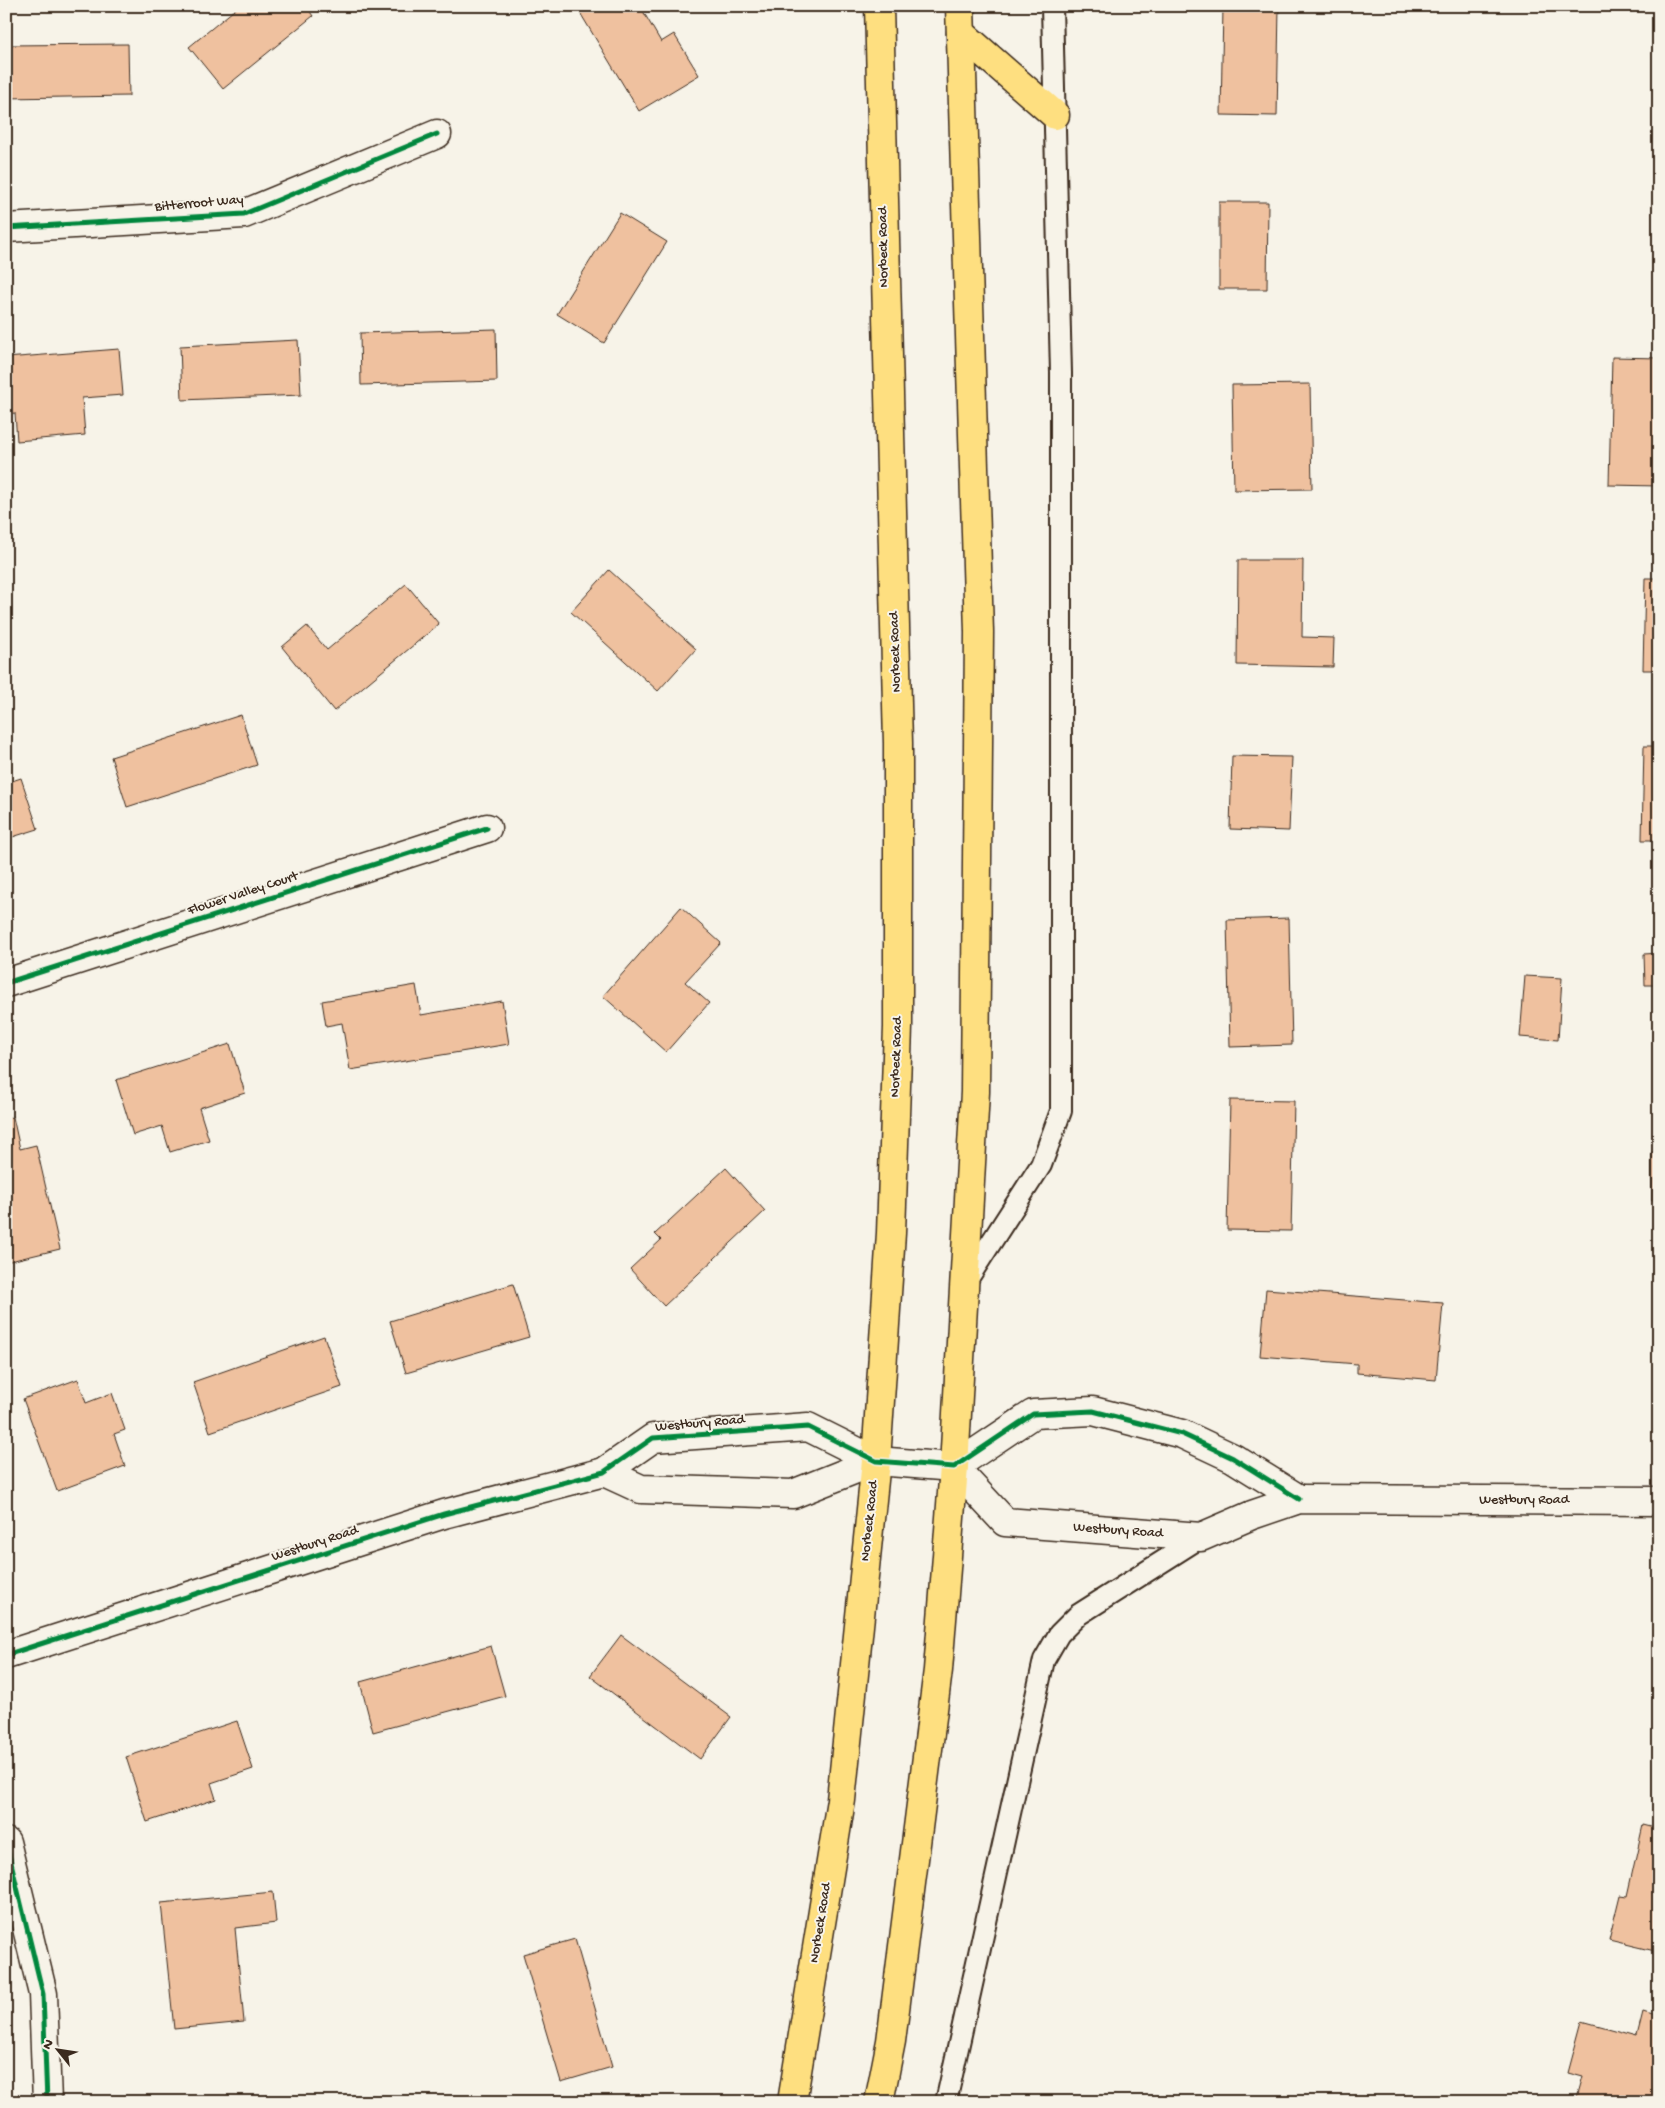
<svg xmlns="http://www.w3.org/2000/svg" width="1665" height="2108" viewBox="0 0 1665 2108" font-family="'Gochi Hand',sans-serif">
<rect width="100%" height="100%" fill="#f7f3e8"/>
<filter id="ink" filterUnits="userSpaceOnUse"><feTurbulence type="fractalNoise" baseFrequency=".02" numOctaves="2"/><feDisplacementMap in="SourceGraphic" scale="10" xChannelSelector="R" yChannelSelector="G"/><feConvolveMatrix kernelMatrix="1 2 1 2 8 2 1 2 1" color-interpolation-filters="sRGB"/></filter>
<g filter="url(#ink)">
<g fill="#efc19f" stroke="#3b2a1e">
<path d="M239,6h67l7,10 -90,73 -34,-42z"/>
<path d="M576,6h64l21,36 13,-8 25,41 -60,36z"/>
<path d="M1223,7h56l-2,109 -56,-1z"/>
<path d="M128,44l1,52 -123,2v-53z"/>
<path d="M1219,202h49l-1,87h-48z"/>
<path d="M620,213l47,29 -63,101 -47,-29z"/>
<path d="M496,329l1,52 -136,4 -1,-52z"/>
<path d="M298,340l3,55 -119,5 -2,-54z"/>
<path d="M119,349l4,46 -41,3 3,37 -68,6 -2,-28 -9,1v-56z"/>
<path d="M1612,357l47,1v128l-50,-1z"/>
<path d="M1310,384l2,105 -78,1 -2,-105z"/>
<path d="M1238,560h65l-1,77 32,1 -1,29 -96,-2z"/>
<path d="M609,570l87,79 -38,42 -87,-79z"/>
<path d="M1645,578h14v92h-16z"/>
<path d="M406,584l33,40 -105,87 -52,-64 25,-21 20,24z"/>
<path d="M241,715l16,50 -130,42 -16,-50z"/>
<path d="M1644,746h15v94h-17z"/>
<path d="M1232,756l60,1 -3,74 -59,-2z"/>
<path d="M21,778l17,51 -32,10v-56z"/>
<path d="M681,907l40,36 -36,39 24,21 -43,49 -63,-56z"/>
<path d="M1289,918l3,127 -62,2 -3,-127z"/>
<path d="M1659,953v32h-14l-1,-31z"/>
<path d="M1525,976l37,2 -4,62 -38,-3z"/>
<path d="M416,985l5,30 81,-14 7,43 -159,26 -8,-47 -16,3 -4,-25z"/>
<path d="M230,1044l15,49 -46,15 10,32 -39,12 -8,-26 -29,9 -17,-55z"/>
<path d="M1230,1100l64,1 -3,130 -64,-1z"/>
<path d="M13,1117l7,32 16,-4 24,104 -54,13v-144z"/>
<path d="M1659,1151v50h-7v-49z"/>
<path d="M726,1168l39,43 -101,95 -34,-37 31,-29 -6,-6z"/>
<path d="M513,1284l16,53 -123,36 -16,-52z"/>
<path d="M1266,1289l177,14 -7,77 -79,-7v-9l-97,-8z"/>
<path d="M324,1336l18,51 -132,45 -17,-50z"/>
<path d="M78,1379l8,24 26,-10 13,37 -11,4 11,32 -68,25 -34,-92z"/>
<path d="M621,1635l110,82 -31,42 -110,-83z"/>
<path d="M491,1646l14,50 -132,36 -13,-50z"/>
<path d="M237,1721l16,48 -42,14 5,16 -69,23 -21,-65z"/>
<path d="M1643,1825l16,4v123l-50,-12 11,-45 7,1z"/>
<path d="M273,1892l3,31 -41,5 9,94 -70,7 -13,-126z"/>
<path d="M575,1939l37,128 -51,15 -38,-128z"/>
<path d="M1643,2012l16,5v85h-83l7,-25 -15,-4 14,-52 55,15z"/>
</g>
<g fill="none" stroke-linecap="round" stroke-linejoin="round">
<g stroke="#3b2a1e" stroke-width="24">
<g id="service">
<path d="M965,1283l76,-118 20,-54v-738l-9,-367"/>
<path d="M946,2102l98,-442 15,-26 19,-19 123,-78"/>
</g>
</g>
<g stroke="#3b2a1e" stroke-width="31">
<g id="minor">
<path d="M6,228l238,-14 193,-80"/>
<path d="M6,983l481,-155"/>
<path d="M954,1467l51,55 196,15 51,-22 47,-16 360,2"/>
<path d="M604,1472l37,17 152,5 83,-33"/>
<path d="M6,1655l438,-141 160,-42 49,-34 155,-11 68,34 78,6 79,-53 60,-3 89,23 51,24 66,41"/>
<path d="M6,1842l37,152 4,108"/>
</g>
</g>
<g stroke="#3b2a1e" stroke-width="31">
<g id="primary">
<path d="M961,33l94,82"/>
<path d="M792,2102l49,-302 35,-339 15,-228 7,-206v-284l-19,-737"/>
<path d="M879,2102l12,-61 47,-371 16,-203 21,-375 4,-460 -19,-626"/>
</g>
</g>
<use href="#service" stroke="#f7f3e8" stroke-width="20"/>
<use href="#minor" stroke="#f7f3e8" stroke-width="28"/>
<use href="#primary" stroke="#fedf80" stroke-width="28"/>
<g stroke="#f7f3e8" stroke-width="8">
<g id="cycleway">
<path d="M6,228l238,-14 193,-80"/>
<path d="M6,983l481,-155"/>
<path d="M6,1655l438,-141 160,-42 49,-34 155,-11 68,34 78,6 79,-53 60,-3 89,23 51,24 66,41"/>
<path d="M6,1842l37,152 4,108"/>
</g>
</g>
<use href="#cycleway" stroke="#00873e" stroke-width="5"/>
</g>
</g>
<g text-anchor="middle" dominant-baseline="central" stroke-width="4" stroke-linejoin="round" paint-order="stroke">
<g font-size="14" fill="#3b2a1e" stroke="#f7f3e8">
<text transform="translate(199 204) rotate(-5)">Bitterroot Way</text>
<text transform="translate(884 247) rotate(-91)">Norbeck Road</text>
<text transform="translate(896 652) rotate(-92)">Norbeck Road</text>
<text transform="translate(243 894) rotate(-18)">Flower Valley Court</text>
<text transform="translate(897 1057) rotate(-88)">Norbeck Road</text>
<text transform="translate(700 1424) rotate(-5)">Westbury Road</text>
<text x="1524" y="1500">Westbury Road</text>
<text transform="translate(870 1521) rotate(-84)">Norbeck Road</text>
<text transform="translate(1118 1531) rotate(4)">Westbury Road</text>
<text transform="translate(315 1544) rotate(-18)">Westbury Road</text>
<text transform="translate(821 1923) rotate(-81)">Norbeck Road</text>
</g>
</g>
<rect width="1665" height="2108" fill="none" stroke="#f7f3e8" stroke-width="25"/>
<rect x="12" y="12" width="1640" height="2083" fill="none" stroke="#3b2a1e" stroke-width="2" filter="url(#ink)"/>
<g transform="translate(58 2050) rotate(300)" stroke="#f7f3e8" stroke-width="4" paint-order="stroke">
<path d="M0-4L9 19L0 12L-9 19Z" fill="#3b2a1e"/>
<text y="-8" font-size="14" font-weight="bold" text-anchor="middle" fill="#3b2a1e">N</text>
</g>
</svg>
